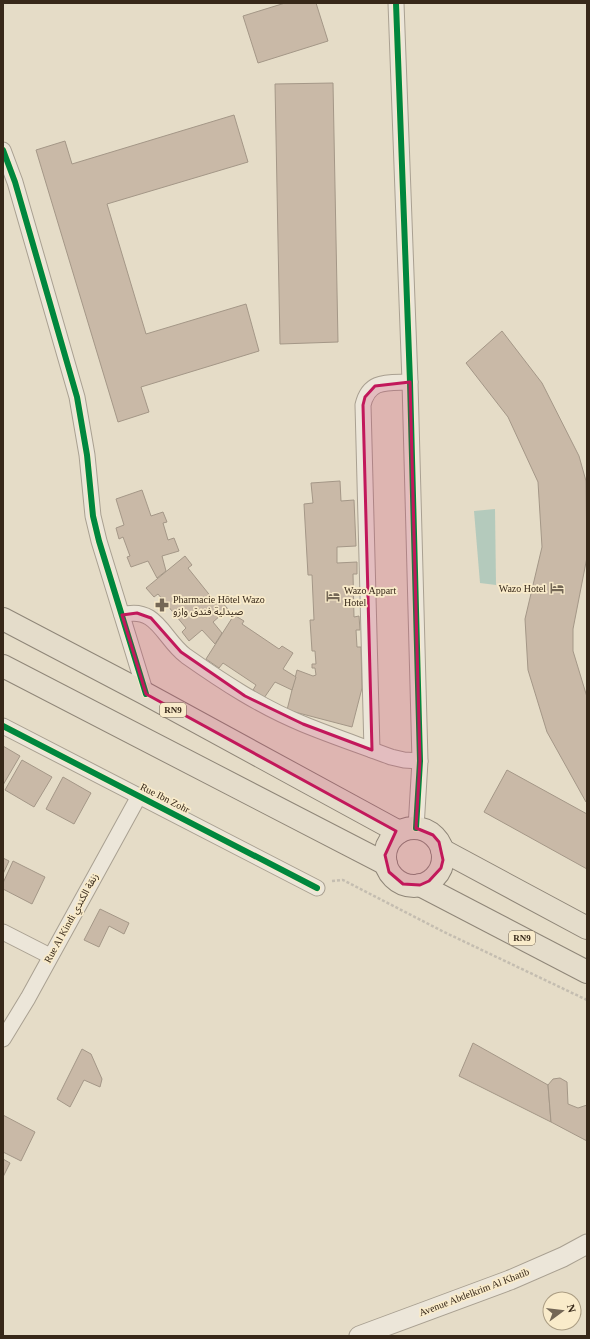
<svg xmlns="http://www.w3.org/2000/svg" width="590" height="1339" viewBox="0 0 590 1339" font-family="'Times New Roman','Noto Sans Arabic',serif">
<rect width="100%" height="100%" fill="#e5dcc7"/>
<path fill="#b4cabc" d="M495,509l1,76 -16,-2 -6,-72z"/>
<g fill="#c9b9a7" stroke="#a49787">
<path d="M285,3h31l12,38 -70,22 -15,-47z"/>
<path d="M333,83l5,259 -58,2 -5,-260z"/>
<path d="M234,115l14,47 -141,42 39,130 100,-30 13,47 -118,36 8,25 -31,10 -82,-272 29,-9 7,23z"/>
<path d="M502,331l40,52 37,73 7,25 1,76 -14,72v22l14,46v104l-1,1 -39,-70 -19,-62 -3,-51 17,-72 -4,-65 -30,-65 -42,-54z"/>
<path d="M340,481l1,20 13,-1 2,46 -19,1v16l20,-1v12h-4l1,43 5,-1 1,14h-4l1,17h4l1,41 -10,39 -65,-17 10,-40 16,6 3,-1 -1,-7h-3v-4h4l-1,-13h-3l-2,-31h4l-2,-45h-4l-4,-71 9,-1 -2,-20z"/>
<path d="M142,490l9,26 12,-4 4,10 -4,1 5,17 6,-2 5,13 -17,5 4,15 -9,7 -9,-17 -17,6 -4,-10 3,-1 -7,-19 -4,2 -3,-11 8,-3 -8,-26z"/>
<path d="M185,556l7,9 -4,3 28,35 4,-3 8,9 -15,13 9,11 -7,11 -13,-14 -13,11 -7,-9 4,-4 -28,-34 -4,3 -8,-9z"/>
<path d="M234,615l10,6 -2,3 37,25 3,-3 11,7 -10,16 13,8 -4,13 -17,-8 -11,16 -11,-8 3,-5 -33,-22 -4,5 -13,-9z"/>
<path d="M3,746l17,10 -17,29z"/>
<path d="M22,760l30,17 -18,30 -29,-17z"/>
<path d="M507,770l80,44v55l-103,-57z"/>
<path d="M63,777l28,16 -17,31 -28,-15z"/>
<path d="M3,858l6,3 -6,13z"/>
<path d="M13,861l32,16 -13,27 -29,-15v-6z"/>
<path d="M100,909l29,14 -5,11 -15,-8 -10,21 -15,-7z"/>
<path d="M473,1043l75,42 3,37 -92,-46z"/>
<path d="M82,1049l9,5 11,25 -2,8 -16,-7 -14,27 -13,-8z"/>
<path d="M560,1078l7,4 1,22 10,4 9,-3v36l-36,-19 -3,-37 5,-6z"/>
<path d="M3,1115l32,17 -14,29 -18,-9z"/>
<path d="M3,1159l7,4 -7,14z"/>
</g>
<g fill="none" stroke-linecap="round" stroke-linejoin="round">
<g stroke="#a9a091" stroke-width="17">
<g id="minor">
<path d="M396,3l14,379 10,379 -4,67"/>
<path d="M3,150l12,32 62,215 10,58 6,61 6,25 47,153"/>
<path d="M122,615c35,-10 41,24 64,41 37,26 75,51 117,68 29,12 59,22 88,33l13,3 16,1"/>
<path d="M3,726l314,162"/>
<path d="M372,750l-9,-345c6,-26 25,-22 47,-23"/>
<path d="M3,932l47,24"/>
<path d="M3,1039l25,-41 111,-202"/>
</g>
</g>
<g stroke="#a9a091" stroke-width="21">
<path id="tertiary" d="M359,1336l151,-56 53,-23 24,-13"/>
</g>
<g stroke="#8f8678" stroke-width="24">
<g id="primary">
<path d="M3,619l143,75 253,138"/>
<path d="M3,666l383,198"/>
<circle cx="414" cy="857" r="29"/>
<path d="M442,850l145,78"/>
<path d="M420,885l167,87"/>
</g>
</g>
<path stroke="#c4bdb0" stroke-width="2.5" stroke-dasharray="3 2" stroke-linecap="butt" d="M332,881l11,-1 101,52 143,68"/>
<use href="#minor" stroke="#ece6d9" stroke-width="15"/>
<use href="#tertiary" stroke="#ece6d9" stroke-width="19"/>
<use href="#primary" stroke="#e4dcca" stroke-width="22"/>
<g stroke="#f9ebca" stroke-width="8">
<g id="cycleway">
<path d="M396,3l14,379 10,379 -4,67"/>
<path d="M3,150l12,32 62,215 10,58 6,61 6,25 47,153"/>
<path d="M3,726l314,162"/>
</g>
</g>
<use href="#cycleway" stroke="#00873e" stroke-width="6"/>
</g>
<path fill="#c2185b" fill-opacity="0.2" stroke="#c2185b" stroke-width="3" stroke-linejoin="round" d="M410,382l10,379 -4,67 17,7 6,7 4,18 -2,8 -12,13 -9,4 -17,-1 -14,-12 -4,-17 11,-24 -250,-137 -24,-79 15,-2 14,5 30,34 64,44 58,28 69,26 -9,-345 2,-8 10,-11z"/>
<defs>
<g id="hotel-bare" transform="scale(1.08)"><path d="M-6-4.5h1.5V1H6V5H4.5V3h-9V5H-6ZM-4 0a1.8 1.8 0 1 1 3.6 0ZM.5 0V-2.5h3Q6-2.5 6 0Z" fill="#746756" stroke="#f9ebca" stroke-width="2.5" paint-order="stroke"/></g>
<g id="pharmacy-bare" transform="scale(1.08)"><path d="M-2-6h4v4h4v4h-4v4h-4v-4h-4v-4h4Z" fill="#746756" stroke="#f9ebca" stroke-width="2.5" paint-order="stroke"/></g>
</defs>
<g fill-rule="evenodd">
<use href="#hotel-bare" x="557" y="588"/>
<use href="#hotel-bare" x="333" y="596"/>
<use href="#pharmacy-bare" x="162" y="605"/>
</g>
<g text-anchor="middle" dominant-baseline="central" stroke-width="3.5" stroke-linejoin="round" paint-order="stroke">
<g fill="#f9ebca" stroke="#71624e" stroke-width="1">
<rect x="160" y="703" width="26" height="14" rx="3"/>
<rect x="509" y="931" width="26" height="14" rx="3"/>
</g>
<g font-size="9" font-weight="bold" fill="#372819">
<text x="173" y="710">RN9</text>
<text x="522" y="938">RN9</text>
</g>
<g font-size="10" fill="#372819" stroke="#f9ebca" text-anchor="start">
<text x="546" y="588" text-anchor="end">Wazo Hotel</text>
<text x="344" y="590">Wazo Appart<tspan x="344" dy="12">Hotel</tspan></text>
<text x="173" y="599">Pharmacie Hôtel Wazo<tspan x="173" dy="12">صيدلية فندق وازو</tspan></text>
</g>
<g font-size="10" fill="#372819" stroke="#f9ebca">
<text transform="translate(165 798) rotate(27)">Rue Ibn Zohr</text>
<text transform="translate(71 918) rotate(-61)">Rue Al Kindi زنقة الكندي</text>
<text transform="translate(474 1292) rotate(-21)">Avenue Abdelkrim Al Khatib</text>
</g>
</g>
<rect width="590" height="1339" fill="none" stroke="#372819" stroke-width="8"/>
<g transform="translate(562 1311) rotate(75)"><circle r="19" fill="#f9ebca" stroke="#ab9d83"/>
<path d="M0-3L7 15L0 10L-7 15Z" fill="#746756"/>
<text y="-6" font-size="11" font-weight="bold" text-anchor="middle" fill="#372819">N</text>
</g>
</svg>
